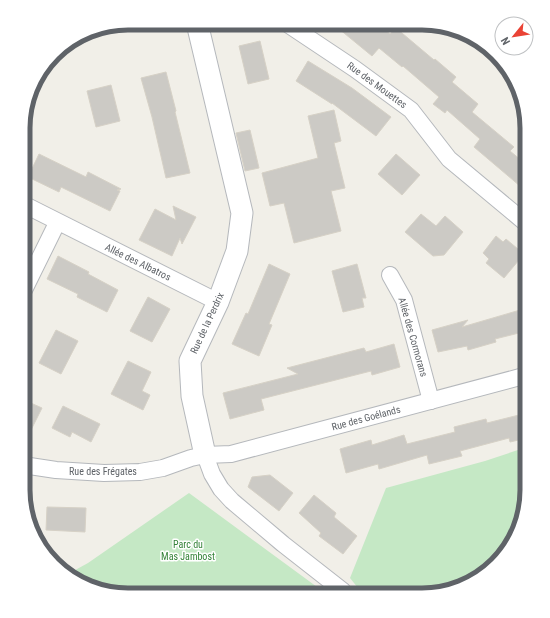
<svg xmlns="http://www.w3.org/2000/svg" width="550" height="618" viewBox="0 0 550 618" font-family="'Roboto Condensed',sans-serif">
<rect width="100%" height="100%" fill="#f1efe8"/>
<g fill="#c5e8c5">
<path d="M527,447v50l-14,45 -33,35 -51,18h-74l3,-7 -8,-10 36,-90 99,-27z"/>
<path d="M189,493l139,102h-207l-46,-14 -7,-7 20,-11z"/>
</g>
<g fill="#cccac5" stroke="#d6d1c6">
<path d="M333,24h45l12,10 6,-6 38,32 1,-1 21,18 -4,5 26,22 -6,8 42,35 -4,4 17,14v27l-53,-45 6,-8 -33,-29 -2,3 -12,-9 6,-7 -36,-31 -1,1 -23,-19 -7,8z"/>
<path d="M260,41l9,38 -21,5 -9,-38z"/>
<path d="M308,61l44,27 39,29 -15,19 -44,-33v1l-36,-23z"/>
<path d="M166,72l10,39 -1,1 15,61 -24,5 -14,-61 -11,-39z"/>
<path d="M111,85l9,36 -24,6 -9,-36z"/>
<path d="M334,110l7,31 -7,2 11,45 -14,3 10,40 -47,12 -10,-40 -14,3 -8,-33 56,-15 -10,-42z"/>
<path d="M250,130l9,38 -14,3 -9,-38z"/>
<path d="M39,154l47,23 2,-5 33,17 -4,1 3,1 -10,20 -49,-24 -2,5 -31,-15z"/>
<path d="M396,154l24,21 -18,20 -24,-21z"/>
<path d="M173,206l23,11 -14,27 -2,-6 -8,18 -33,-16 16,-31 21,11z"/>
<path d="M421,214l15,12 9,-10 18,16 -19,23 -11,1 -28,-24z"/>
<path d="M496,236l7,6 3,-3 18,15 -20,24 -18,-15 3,-4 -6,-6z"/>
<path d="M58,256l31,16 -1,2 30,16 -11,22 -30,-15 1,-3 -31,-15z"/>
<path d="M269,264l21,10 -21,50 3,1 -13,31 -27,-12 14,-31 2,1z"/>
<path d="M357,264l9,34h-4l2,9 -21,5 -11,-41z"/>
<path d="M148,297l22,12 -18,33 -22,-11z"/>
<path d="M527,308v23l-32,8 1,3 -28,8 -1,-4 -29,6 -6,-22 36,-10 -6,7z"/>
<path d="M56,330l22,11 -17,33 -22,-11z"/>
<path d="M394,344l6,23 -28,8 -1,-4 -110,28 3,11 -34,9 -7,-26 75,-19 -11,-6 77,-20 2,4z"/>
<path d="M128,361l23,11 -9,19 8,4 -7,15 -32,-16z"/>
<path d="M24,400l18,8 -19,38 1,-29z"/>
<path d="M63,406l37,18 -9,18 -19,-10 -2,5 -18,-9z"/>
<path d="M527,413v25l-17,4 -1,-4 -49,13 2,5 -33,8 -2,-9 -48,14 -1,-5 -32,9 -6,-24 31,-9 1,5 32,-10 3,9 48,-12 -1,-5 32,-8 1,4z"/>
<path d="M270,475l23,18 -14,18 -31,-24 4,-10z"/>
<path d="M314,495l22,18 -2,4 23,19 -14,18 -24,-18 2,-3 -22,-20z"/>
<path d="M47,507l39,1 -1,24 -39,-2z"/>
</g>
<g fill="none" stroke-linecap="round" stroke-linejoin="round">
<g stroke="#b5b8bc" stroke-width="18">
<g id="minor">
<path d="M286,23l69,46 56,41 38,49 78,65"/>
<path d="M25,205l193,97"/>
<path d="M390,275l14,25 27,101"/>
<path d="M24,290l33,-67"/>
<path d="M205,455l7,19 9,15 11,12 51,43 60,47"/>
<path d="M23,465l33,5 48,3 36,-1 23,-4 28,-10 14,-3 26,-1 289,-77h7"/>
</g>
</g>
<g stroke="#b5b8bc" stroke-width="23">
<path id="tertiary" d="M197,23l45,190 -5,38 -19,51 -28,59 2,35 13,59"/>
</g>
<use href="#minor" stroke="#fff" stroke-width="16"/>
<use href="#tertiary" stroke="#fff" stroke-width="21"/>
</g>
<g text-anchor="middle" dominant-baseline="central" stroke-width="3" stroke-linejoin="round" paint-order="stroke">
<g font-size="10" fill="#5f6368" stroke="#fff">
<text transform="translate(377 85) rotate(36)">Rue des Mouettes</text>
<text transform="translate(138 262) rotate(26)">Allée des Albatros</text>
<text transform="translate(207 323) rotate(-65)">Rue de la Perdrix</text>
<text transform="translate(413 337) rotate(74)">Allée des Cormorans</text>
<text transform="translate(366 418) rotate(-15)">Rue des Goélands</text>
<text x="103" y="471">Rue des Frégates</text>
</g>
<g font-size="10" fill="#348238" stroke="#fff">
<text x="188" y="544">Parc du<tspan x="188" dy="12">Mas Jambost</tspan></text>
</g>
</g>
<path d="M0 0H550V618H0ZM128 30H422A98 98 0 0 1 520 128V490A98 98 0 0 1 422 588H128A98 98 0 0 1 30 490V128A98 98 0 0 1 128 30Z" fill="#fff" fill-rule="evenodd"/>
<path fill="none" stroke="#5f6368" stroke-width="5" d="M128 30H422A98 98 0 0 1 520 128V490A98 98 0 0 1 422 588H128A98 98 0 0 1 30 490V128A98 98 0 0 1 128 30Z"/>
<g transform="translate(514 36) rotate(240)"><circle r="19" fill="#ffffff" stroke="#bfc1c3"/>
<path d="M0-3L7 15L0 10L-7 15Z" fill="#ea4335"/>
<text y="-6" font-size="11" font-weight="bold" text-anchor="middle" fill="#5f6368">N</text>
</g>
</svg>
